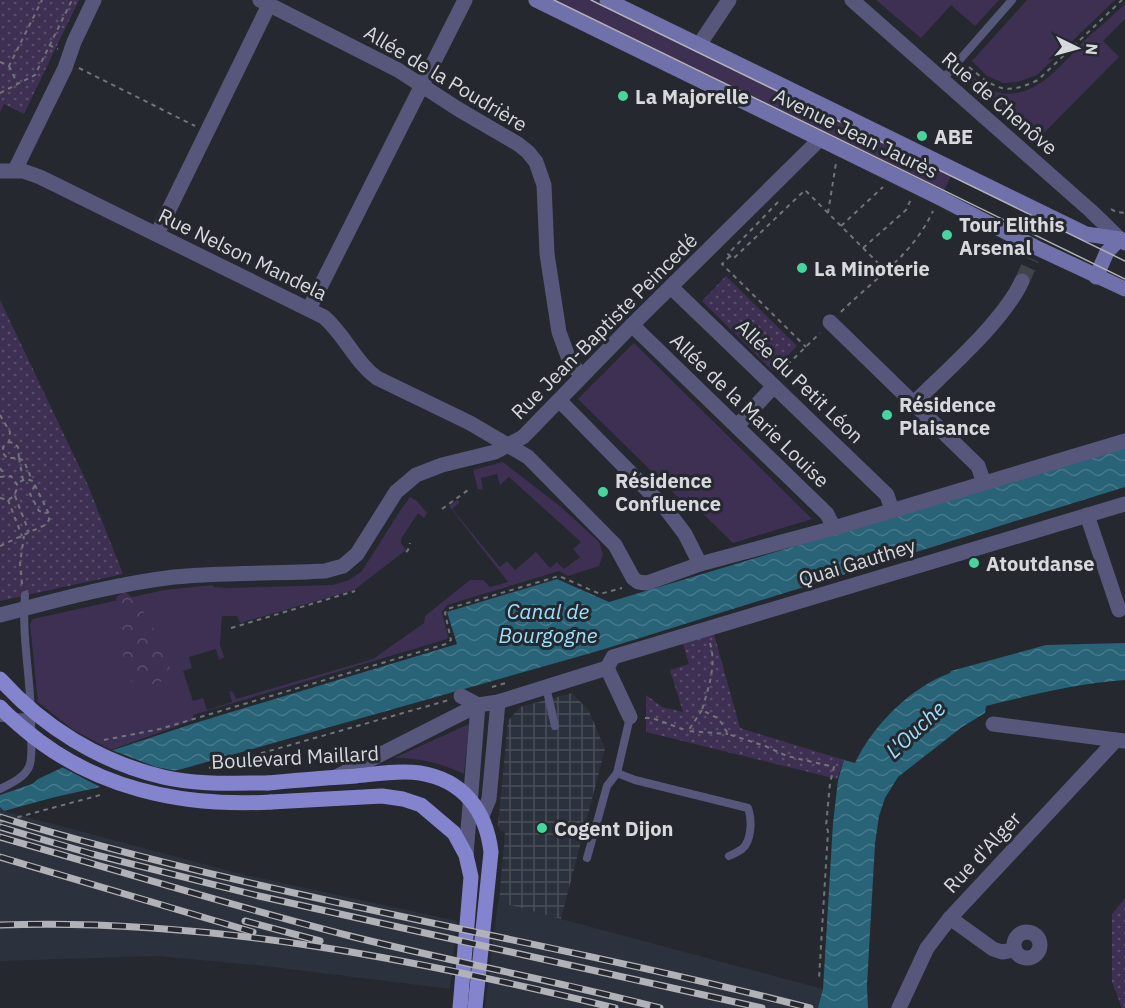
<svg xmlns="http://www.w3.org/2000/svg" width="1125" height="1008" viewBox="0 0 1125 1008" font-family="'IBM Plex Sans',sans-serif">
<defs>
<pattern id="industrial-grid" width="8" height="8" patternUnits="userSpaceOnUse" patternTransform="scale(1.5)"><rect width="8" height="8" fill="#2c323d"/><path d="M0 4h8M4 0v8" fill="none" stroke="#4a4f59"/></pattern>
<pattern id="forest-crowns" width="20" height="18" patternUnits="userSpaceOnUse" patternTransform="scale(1.5)"><rect width="20" height="18" fill="#3e3052"/><path d="M2 6a3 3 0 1 1 6 0M12 15a3 3 0 1 1 6 0" fill="none" stroke="#594d6a"/></pattern>
<pattern id="park-dots" width="8" height="8" patternUnits="userSpaceOnUse" patternTransform="scale(1.5)"><rect width="8" height="8" fill="#3e3052"/><path d="M2 2h.1M6 6h.1" fill="none" stroke="#594d6a" stroke-width="1.8" stroke-linecap="round"/></pattern>
<pattern id="water-waves" width="16" height="10" patternUnits="userSpaceOnUse" patternTransform="scale(1.5)"><rect width="16" height="10" fill="#286377"/><path d="M0 5q4-4 8 0t8 0" fill="none" stroke="#46798a"/></pattern>
</defs>
<rect width="100%" height="100%" fill="#25282e"/>
<g fill="#2c323d">
<path d="M0,807l4,4 237,63 216,47 -7,68 -185,-23 -107,-10 -158,5z"/>
<path d="M498,902l325,87 1,15 20,4h-359z"/>
</g>
<path fill="url(#industrial-grid)" d="M572,693l17,18 16,38 -44,170 -62,-17 6,-70 -4,-1 -3,-6 10,-104 12,-14z"/>
<g fill="#3e3052">
<path d="M547,0h50l355,174 -9,19z"/>
<path d="M876,0h123l-24,26 -24,-21 -30,33z"/>
<path d="M1027,0h88l-78,75 -19,7 -15,1 -16,-7 -15,-15z"/>
<path d="M1125,4v15l-22,22 16,16 -82,83 -72,-63 -2,-10c9,8 26,24 38,26 37,6 63,-32 86,-55 13,-11 25,-22 38,-34z"/>
<path d="M634,343l178,176 -79,24 -40,-39 -4,4 -111,-109z"/>
<path d="M503,462l58,45 38,35 4,12 -4,12 -31,10 -9,-5 -112,34 -5,7 6,24 -1,3 -254,76 1,5 -83,30 -39,-21 -34,-27 -8,-78 3,-5 131,-29 49,-5v2l16,1 104,-3 16,-5 13,-9 36,-57 12,-17 7,4 10,12 -3,5 -6,-5 -17,26v4l5,7 -52,40 -114,33 -3,-7h-15l-2,29 4,12 -5,3 -3,-11 -27,8 3,11 -9,3 10,30 10,-3 4,12 25,-8 -3,-11 4,1 3,7 137,-40 51,-36 1,-7 45,-36h13l7,7 18,-5 -59,-76 8,-6 3,2 -8,7 48,58 7,-6 8,9 21,-18 14,16 7,-6 7,7 16,-12 -7,-8 8,-7 -72,-65 -9,8 -3,-11 -16,4 2,12 -5,-1 -5,-19z"/>
<path d="M469,724l-5,50c-23,-11 -44,-16 -70,-16z"/>
</g>
<path fill="url(#forest-crowns)" d="M124,592c18,7 40,56 46,74 -5,13 -11,20 -24,26 -29,-11 -22,-47 -24,-72 0,-8 -5,-14 -6,-23z"/>
<g fill="url(#park-dots)">
<path d="M0,0h79l-55,114 -20,-10 -4,8z"/>
<path d="M726,276l71,70 -24,25 -71,-70z"/>
<path d="M0,300l87,183 36,91 -123,27z"/>
<path d="M714,634l26,94 104,32 -7,19 -191,-47v-37l16,12 21,5 -13,-42 19,-6 -6,-20z"/>
<path d="M1125,898v110h-3l-10,-26v-68z"/>
</g>
<g fill="url(#water-waves)">
<path d="M1125,447v40l-527,164 -416,118 -127,28 -51,14 -4,-4v-12l32,-11 6,-5 30,-14 127,-42 262,-79 -10,-32 110,-33 52,23z"/>
<path d="M1125,643v37c-47,3 -93,15 -139,26l-1,7 -23,14 -64,50 -13,21 -6,18 -4,28 -8,141 1,23h-50l5,-19 10,-166 5,-43 6,-20 11,3c18,-38 56,-76 95,-90l1,-2 95,-26z"/>
</g>
<path fill="#25282e" d="M109,749l47,18 25,5 -75,18 -46,-24z"/>
<g fill="none" stroke-linecap="round" stroke-linejoin="round">
<path stroke="#404348" stroke-width="15" stroke-dasharray="15 8" stroke-linecap="butt" d="M1022,281l10,-22"/>
<g stroke="#717479" stroke-width="2" stroke-dasharray="4.5 4.5" stroke-linecap="butt">
<path d="M49,45l9,4"/>
<path d="M0,62l9,4 33,-66"/>
<path d="M9,66l8,17"/>
<path d="M969,67c26,22 36,29 69,13l84,-80"/>
<path d="M79,68l116,58"/>
<path d="M0,93l35,-18 37,-75"/>
<path d="M778,202l-50,52 5,5 72,-69 82,82"/>
<path d="M1111,209l5,3 9,1"/>
<path d="M828,213l8,-50"/>
<path d="M841,226l42,-39"/>
<path d="M863,248l43,-38 5,-11"/>
<path d="M730,256l-8,8 84,83"/>
<path d="M841,312c34,-34 71,-56 92,-101"/>
<path d="M781,371l39,-38"/>
<path d="M0,415l10,17 -1,10 -5,3 -2,7 5,6h12l-1,-11 -4,-4 -5,-1"/>
<path d="M19,458l5,3 8,19"/>
<path d="M19,458l4,22"/>
<path d="M0,468l5,8"/>
<path d="M0,477l11,-1 7,10 -4,10 -6,4 -8,-2"/>
<path d="M35,485l-5,9 9,17 9,2"/>
<path d="M15,496l14,36"/>
<path d="M8,500l14,36"/>
<path d="M442,509l26,-19"/>
<path d="M0,546l45,-21 4,-5v-6l-16,-33 -7,-2 -9,4"/>
<path d="M406,552l2,-2 2,-7"/>
<path d="M22,584l-2,-21 4,-27"/>
<path d="M231,628l124,-37"/>
<path d="M710,643c7,23 -2,45 -8,67l17,9 9,15 37,12 22,10 47,11 -4,16 -4,43 2,5 -9,148"/>
<path d="M492,687l17,-5"/>
<path d="M702,710l-14,21 40,3"/>
<path d="M645,718h7l36,13"/>
<path d="M104,740l56,-11 286,-85 5,-4 -6,-27 2,-4 112,-33 41,18 22,-6"/>
<path d="M209,768l240,-68"/>
<path d="M0,822l104,-28"/>
</g>
<g stroke="#56577b" stroke-width="8">
<path d="M942,80l70,-80"/>
<path d="M546,687l9,39"/>
<path d="M0,718l32,-1"/>
<path d="M617,773l18,7 113,28c4,11 4,33 -6,41 -4,3 -9,5 -13,7"/>
<path d="M0,789c10,-5 24,-11 29,-22 4,-10 2,-23 2,-33 2,-47 -10,-92 -6,-139"/>
<path d="M587,858l20,-72 10,-13 13,-56"/>
</g>
<g stroke="#56577b" stroke-width="15">
<path d="M260,0l138,70 60,39 60,35 10,8 8,10 8,23 3,69 12,78 11,30 12,14"/>
<path d="M699,45l30,-45"/>
<path d="M15,170l50,-102 9,-26 20,-42"/>
<path d="M0,171h23l17,6 284,140c21,18 31,45 53,61l93,45 58,34 87,88 18,33 5,4 9,1 53,-19 134,-36 291,-87"/>
<path d="M157,234l112,-229"/>
<path d="M671,287l216,208 5,15"/>
<path d="M309,309l156,-309"/>
<path d="M830,322l148,144 6,17"/>
<path d="M632,325l195,189 7,14"/>
<path d="M559,400l107,109 19,25 15,30"/>
<path d="M914,403c33,-33 89,-81 108,-122"/>
<path d="M737,426l37,-40"/>
<path d="M1087,515l32,95"/>
<path d="M0,615c57,-15 115,-31 174,-38 50,-5 101,-3 151,-6l18,-5 14,-12 39,-62 20,-17 26,-10 53,-13 28,-15 109,-112 183,-181 3,-6"/>
<path d="M607,668l23,49"/>
<path d="M461,696l17,9"/>
<path d="M993,724l131,17"/>
<path d="M336,777l142,-72 20,-3 109,-34 6,-11 512,-153"/>
<path d="M482,816l7,-17 9,-97"/>
<path d="M466,855l12,-150"/>
<path d="M950,918l43,31 9,3 12,-2"/>
<circle cx="1027" cy="945" r="13"/>
<path d="M899,1008l28,-60 23,-30 166,-178"/>
</g>
<path stroke="#56577b" stroke-width="15" d="M852,0l239,211 29,28"/>
<g stroke="#7071aa" stroke-width="15">
<path d="M536,0l404,198 97,50 88,41"/>
<path d="M607,0l479,234 34,5 5,4"/>
<path d="M1096,277l11,-25 13,-13"/>
</g>
<g stroke="#8484ce" stroke-width="15">
<path d="M268,783c29,-3 58,-5 88,-7 20,-2 43,-6 64,-3 43,7 66,37 71,79l-16,156"/>
<path d="M271,802l111,-6 21,3 18,6 33,28 12,22 5,22 -11,131"/>
</g>
<g stroke="#b0b2b7" stroke-width="1.5">
<path d="M554,0l571,279"/>
<path d="M591,0l534,261"/>
</g>
<g stroke="#b0b2b7" stroke-width="7">
<g id="rail">
<path d="M0,817c266,81 542,122 810,191"/>
<path d="M0,827l92,27 167,42 503,112"/>
<path d="M0,837c117,33 232,69 350,99 103,26 207,45 310,72"/>
<path d="M0,857l253,75"/>
<path d="M245,921l75,20"/>
<path d="M0,925c207,-7 415,34 615,83"/>
</g>
</g>
<use href="#rail" stroke="#25282e" stroke-width="4.5" stroke-dasharray="14" stroke-linecap="butt"/>
<g stroke="#8484ce" stroke-width="15">
<path d="M0,679c43,48 100,83 163,98 34,8 70,6 105,6"/>
<path d="M0,707c7,8 16,15 24,22 69,59 157,78 247,73"/>
</g>
</g>
<g fill="#48d49d" stroke="#25282e" stroke-width="2">
<circle cx="623" cy="96" r="6"/>
<circle cx="922" cy="136" r="6"/>
<circle cx="947" cy="235" r="6"/>
<circle cx="802" cy="268" r="6"/>
<circle cx="887" cy="415" r="6"/>
<circle cx="603" cy="492" r="6"/>
<circle cx="974" cy="563" r="6"/>
<circle cx="542" cy="828" r="6"/>
</g>
<g text-anchor="middle" dominant-baseline="central" stroke-width="6" stroke-linejoin="round" paint-order="stroke">
<g font-size="20" fill="#d7d9dd" stroke="#25282e">
<text transform="translate(446 78) rotate(31)">Allée de la Poudrière</text>
<text transform="translate(1000 103) rotate(41)">Rue de Chenôve</text>
<text transform="translate(856 133) rotate(26)">Avenue Jean Jaurès</text>
<text transform="translate(243 254) rotate(26)">Rue Nelson Mandela</text>
<text transform="translate(604 326) rotate(-45)">Rue Jean-Baptiste Peincedé</text>
<text transform="translate(800 381) rotate(44)">Allée du Petit Léon</text>
<text transform="translate(750 410) rotate(44)">Allée de la Marie Louise</text>
<text transform="translate(857 562) rotate(-17)">Quai Gauthey</text>
<text transform="translate(295 757) rotate(-3)">Boulevard Maillard</text>
<text transform="translate(982 852) rotate(-47)">Rue d'Alger</text>
</g>
<g font-size="20" font-weight="bold" fill="#d7d9dd" stroke="#25282e" text-anchor="start">
<text x="635" y="96">La Majorelle</text>
<text x="934" y="136">ABE</text>
<text x="959" y="224">Tour Elithis<tspan x="959" dy="23">Arsenal</tspan></text>
<text x="814" y="268">La Minoterie</text>
<text x="899" y="404">Résidence<tspan x="899" dy="23">Plaisance</tspan></text>
<text x="615" y="480">Résidence<tspan x="615" dy="23">Confluence</tspan></text>
<text x="986" y="563">Atoutdanse</text>
<text x="554" y="828">Cogent Dijon</text>
</g>
<g font-size="21" font-style="italic" fill="#9ae0fa" stroke="#25282e">
<text x="548" y="611">Canal de<tspan x="548" dy="24">Bourgogne</tspan></text>
<text transform="translate(915 729) rotate(-43)">L'Ouche</text>
</g>
</g>
<g transform="translate(1077 48) rotate(95)" stroke="#25282e" stroke-width="4.5" paint-order="stroke">
<path d="M0-4.5L10 22L0 15L-10 22Z" fill="#d7d9dd"/>
<text y="-9" font-size="16" font-weight="bold" text-anchor="middle" fill="#d7d9dd">N</text>
</g>
</svg>
